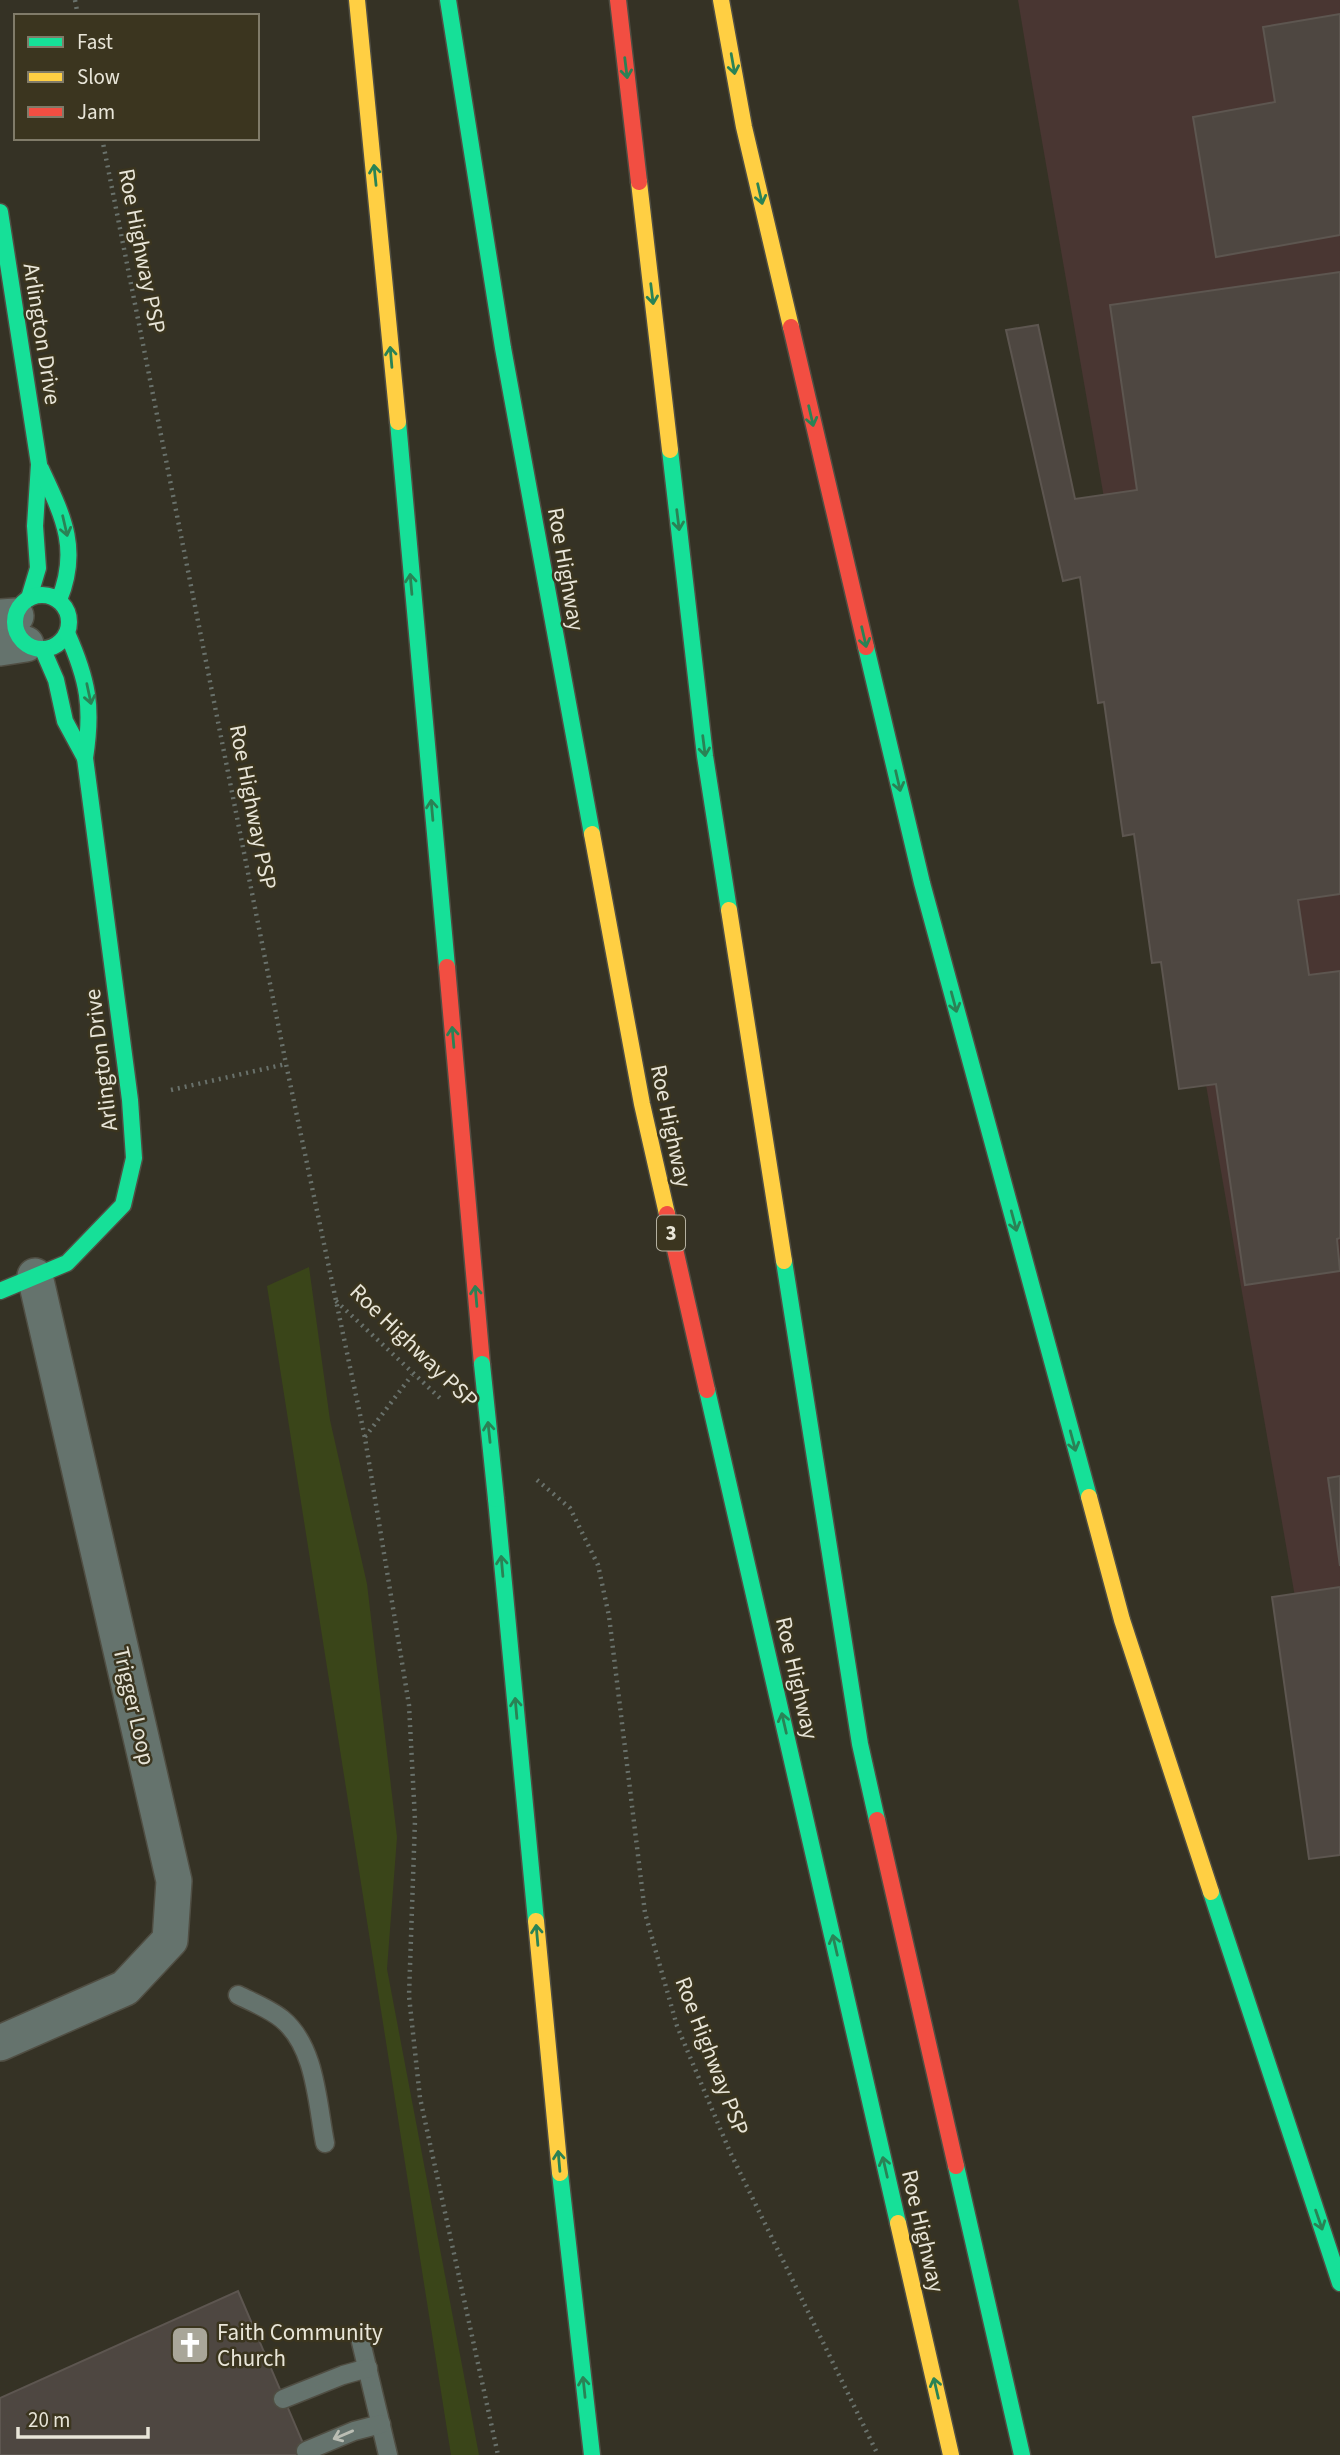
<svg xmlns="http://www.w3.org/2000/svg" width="1340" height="2455" viewBox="0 0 1340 2455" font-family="'Source Sans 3',sans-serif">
<rect width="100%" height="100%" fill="#353225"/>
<path fill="#493632" d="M1018,0h322v1856l-310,-1784z"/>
<path fill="#3a4519" d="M309,1267l21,153 37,164 30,253 -10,132 92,486h-28l-184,-1169z"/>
<g fill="#4e4741" stroke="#5d5650" stroke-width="2">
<path d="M1340,14v221l-124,22 -23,-140 82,-15 -12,-75z"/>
<path d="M1340,272v622l-42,6 11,75 31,-4v267l-3,1 3,32 -95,14 -29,-201 -37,5 -18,-127 -9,1 -18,-129 -11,2 -19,-134 -6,1 -18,-126 -17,4 -57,-251 32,-5 37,174 62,-9 -27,-185z"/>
<path d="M1340,1476v90l-12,-88z"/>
<path d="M1340,1587v268l-31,4 -37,-262z"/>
<path d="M238,2291l70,164h-308v-57z"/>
</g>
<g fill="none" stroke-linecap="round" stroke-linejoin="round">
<g stroke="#504e43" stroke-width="21">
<g id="lane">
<path d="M238,1995c14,7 32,14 44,24 34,28 35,84 43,124"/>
<path d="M361,2342l27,113"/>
<path d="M283,2399l60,-24 25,-7"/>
<path d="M306,2451l48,-20 27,-7"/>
</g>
</g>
<g stroke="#504e43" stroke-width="38">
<g id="street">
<path d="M0,617l16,-1"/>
<path d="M0,648l26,-4"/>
<path d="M0,2043l125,-55 45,-48 4,-59 -139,-605"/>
</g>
</g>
<g stroke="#504e43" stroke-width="19">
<g id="fast">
<path d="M448,0l55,348 89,486"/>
<path d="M0,212l39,252 -4,62 3,42 -9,30"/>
<path d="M398,422l49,545"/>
<path d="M670,450l35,306 24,154"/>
<path d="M41,469c22,47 39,80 18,131"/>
<circle cx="42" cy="622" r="27"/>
<path d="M866,647l56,236 167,614"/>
<path d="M43,650l13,30 9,41 20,37"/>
<path d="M784,1261l76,483 17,76"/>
<path d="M0,1291l67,-28 56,-58 11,-47 -4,-58 -45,-342c8,-51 3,-78 -18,-125"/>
<path d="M707,1390l191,833"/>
<path d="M496,1499l40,422"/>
<path d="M1211,1892l129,391"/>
<path d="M956,2166l66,289"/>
<path d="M560,2173l32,282"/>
</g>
</g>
<g stroke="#504e43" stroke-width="19">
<g id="slow">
<path d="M357,0l41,422"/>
<path d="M721,0l23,127 47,200"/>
<path d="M639,182l31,268"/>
<path d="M592,834l50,270 25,110"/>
<path d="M729,910l55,351"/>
<path d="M1089,1497l33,123 89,272"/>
<path d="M536,1921l24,252"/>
<path d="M898,2223l53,232"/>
</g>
</g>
<g stroke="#504e43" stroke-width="19">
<g id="jam">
<path d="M618,0l21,182"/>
<path d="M791,327l75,320"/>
<path d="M447,967l35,397"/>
<path d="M667,1214l40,176"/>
<path d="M877,1820l79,346"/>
</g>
</g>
<g stroke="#69716b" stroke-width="4.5" stroke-dasharray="2 5" stroke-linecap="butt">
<path d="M75,0l3,16"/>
<path d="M102,138l184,926 79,374 44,267 6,115 -6,176 11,102 78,357"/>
<path d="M171,1090l115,-26"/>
<path d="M336,1301l106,99"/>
<path d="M365,1437l47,-62"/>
<path d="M537,1480l33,28 28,57 11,51 36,297 32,113 53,126 148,303"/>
</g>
<use href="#lane" stroke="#65736d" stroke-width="18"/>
<use href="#street" stroke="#65736d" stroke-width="35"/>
<use href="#fast" stroke="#16e098" stroke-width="16"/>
<use href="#slow" stroke="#ffcf43" stroke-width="16"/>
<use href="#jam" stroke="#f24e42" stroke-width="16"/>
<g stroke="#504e43" stroke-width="19" stroke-linecap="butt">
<path id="fast-bridge" d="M482,1364l14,135"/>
</g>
<use href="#fast-bridge" stroke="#16e098" stroke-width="16"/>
</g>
<defs><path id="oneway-shaft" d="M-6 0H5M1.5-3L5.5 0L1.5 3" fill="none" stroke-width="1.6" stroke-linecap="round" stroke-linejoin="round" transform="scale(1.75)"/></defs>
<g stroke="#2a8255">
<use href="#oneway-shaft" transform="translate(733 64) rotate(80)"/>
<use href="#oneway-shaft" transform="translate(626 68) rotate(83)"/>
<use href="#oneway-shaft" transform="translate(375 175) rotate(-96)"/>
<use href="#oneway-shaft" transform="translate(760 194) rotate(77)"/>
<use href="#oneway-shaft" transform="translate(652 294) rotate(83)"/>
<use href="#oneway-shaft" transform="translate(391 357) rotate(-95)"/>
<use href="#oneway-shaft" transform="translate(811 416) rotate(77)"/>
<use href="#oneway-shaft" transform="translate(678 520) rotate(83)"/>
<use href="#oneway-shaft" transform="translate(65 526) rotate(77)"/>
<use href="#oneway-shaft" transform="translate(411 584) rotate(-95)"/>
<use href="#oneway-shaft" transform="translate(864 637) rotate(77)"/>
<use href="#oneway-shaft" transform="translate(89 694) rotate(78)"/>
<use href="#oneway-shaft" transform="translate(704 746) rotate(83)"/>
<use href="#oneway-shaft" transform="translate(898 781) rotate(77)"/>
<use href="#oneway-shaft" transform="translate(432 810) rotate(-95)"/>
<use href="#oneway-shaft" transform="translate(954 1002) rotate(75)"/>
<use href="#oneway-shaft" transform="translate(453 1037) rotate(-95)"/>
<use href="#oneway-shaft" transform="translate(1014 1221) rotate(75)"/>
<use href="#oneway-shaft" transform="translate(476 1296) rotate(-95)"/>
<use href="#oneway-shaft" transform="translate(489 1432) rotate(-96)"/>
<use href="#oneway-shaft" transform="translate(1073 1441) rotate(75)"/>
<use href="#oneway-shaft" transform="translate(502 1566) rotate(-95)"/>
<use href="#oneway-shaft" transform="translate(516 1708) rotate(-95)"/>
<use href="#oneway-shaft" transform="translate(784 1723) rotate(-103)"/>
<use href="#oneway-shaft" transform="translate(537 1935) rotate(-95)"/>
<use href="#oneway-shaft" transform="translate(835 1945) rotate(-103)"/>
<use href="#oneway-shaft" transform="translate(559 2161) rotate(-95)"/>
<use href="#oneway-shaft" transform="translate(885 2167) rotate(-103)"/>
<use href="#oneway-shaft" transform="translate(1319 2220) rotate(71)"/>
<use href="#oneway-shaft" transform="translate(584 2387) rotate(-96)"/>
<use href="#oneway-shaft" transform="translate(936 2388) rotate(-103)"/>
</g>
<use stroke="#babdb3" href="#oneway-shaft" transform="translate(343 2435) rotate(157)"/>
<defs>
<g id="church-square" transform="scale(2.0125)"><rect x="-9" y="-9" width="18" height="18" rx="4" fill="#a9a699" stroke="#3b351f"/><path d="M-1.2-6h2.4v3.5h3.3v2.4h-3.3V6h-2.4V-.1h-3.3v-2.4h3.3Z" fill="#fff"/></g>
</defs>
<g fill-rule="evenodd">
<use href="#church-square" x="190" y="2345"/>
</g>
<g text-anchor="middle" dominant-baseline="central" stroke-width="5" stroke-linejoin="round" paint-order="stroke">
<rect fill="#3b351f" stroke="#b4b0a0" stroke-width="2" x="657" y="1215.5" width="28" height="35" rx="5"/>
<g font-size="21" font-weight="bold" fill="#e8e5d8">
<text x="671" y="1233">3</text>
</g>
<g font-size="23" fill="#e8e5d8" stroke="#3b351f">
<text transform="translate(142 251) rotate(79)">Roe Highway PSP</text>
<text transform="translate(42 334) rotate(81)">Arlington Drive</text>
<text transform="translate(566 569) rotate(80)">Roe Highway</text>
<text transform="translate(253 807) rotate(79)">Roe Highway PSP</text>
<text transform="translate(101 1060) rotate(-97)">Arlington Drive</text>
<text transform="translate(671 1126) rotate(78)">Roe Highway</text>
<text transform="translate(414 1346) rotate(44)">Roe Highway PSP</text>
<text transform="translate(797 1678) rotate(77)">Roe Highway</text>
<text transform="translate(134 1706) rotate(77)">Trigger Loop</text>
<text transform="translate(712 2056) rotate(69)">Roe Highway PSP</text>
<text transform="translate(923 2231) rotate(77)">Roe Highway</text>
</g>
<g font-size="23" fill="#e8e5d8" stroke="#3b351f" text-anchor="start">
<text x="217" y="2332">Faith Community<tspan x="217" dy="26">Church</tspan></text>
</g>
</g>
<rect x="14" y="14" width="245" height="126" fill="#3b351f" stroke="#807b69" stroke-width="2"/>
<rect x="28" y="37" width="35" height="10" fill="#16e098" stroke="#807b69" stroke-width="2"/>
<text x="77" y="49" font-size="21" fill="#e8e5d8">Fast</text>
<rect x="28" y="72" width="35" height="10" fill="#ffcf43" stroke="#807b69" stroke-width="2"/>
<text x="77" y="84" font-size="21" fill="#e8e5d8">Slow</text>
<rect x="28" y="107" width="35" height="10" fill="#f24e42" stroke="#807b69" stroke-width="2"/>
<text x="77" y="119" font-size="21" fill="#e8e5d8">Jam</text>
<path d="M18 2427v10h130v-10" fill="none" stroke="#e8e5d8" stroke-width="3.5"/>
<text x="28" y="2427" font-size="21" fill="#e8e5d8" stroke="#3b351f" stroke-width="5" paint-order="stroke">20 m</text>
</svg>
